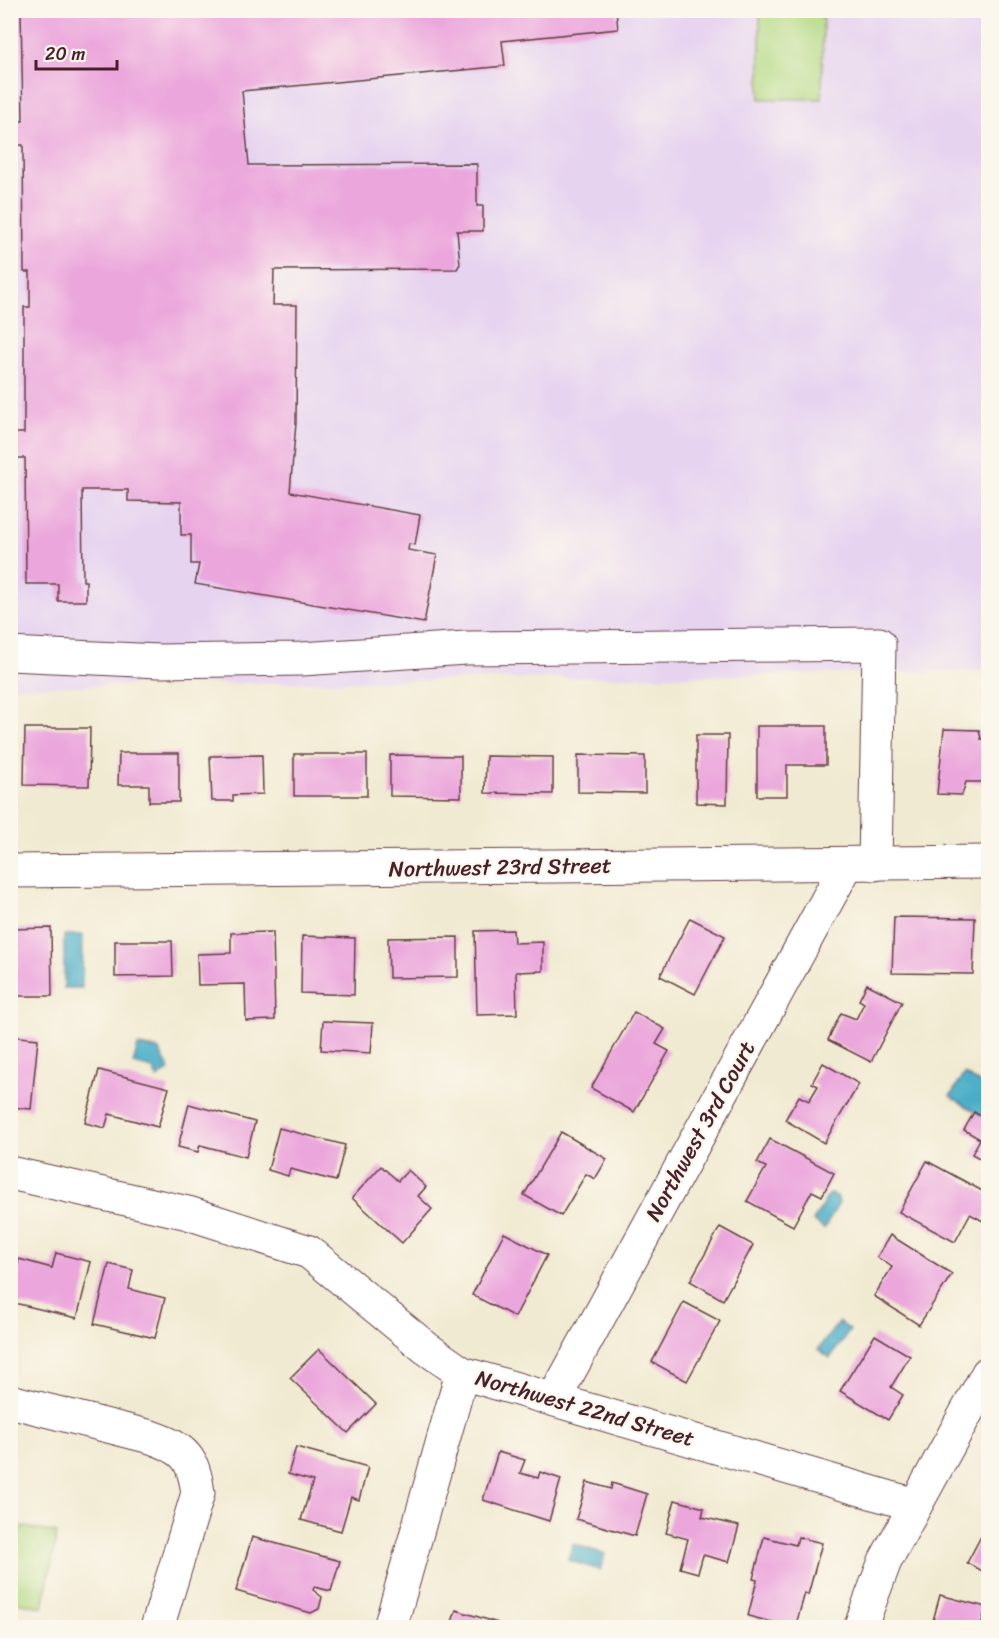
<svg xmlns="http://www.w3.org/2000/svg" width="999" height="1638" viewBox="0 0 999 1638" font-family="Sriracha,sans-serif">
<rect width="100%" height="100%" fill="#fbf7ec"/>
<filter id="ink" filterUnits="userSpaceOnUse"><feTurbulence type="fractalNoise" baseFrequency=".0167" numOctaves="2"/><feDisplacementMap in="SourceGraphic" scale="12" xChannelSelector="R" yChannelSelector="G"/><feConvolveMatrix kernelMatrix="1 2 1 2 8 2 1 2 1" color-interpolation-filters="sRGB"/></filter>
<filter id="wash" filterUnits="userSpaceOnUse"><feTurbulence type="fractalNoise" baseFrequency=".008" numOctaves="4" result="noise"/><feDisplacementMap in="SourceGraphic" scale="24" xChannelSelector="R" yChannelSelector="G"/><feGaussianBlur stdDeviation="1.35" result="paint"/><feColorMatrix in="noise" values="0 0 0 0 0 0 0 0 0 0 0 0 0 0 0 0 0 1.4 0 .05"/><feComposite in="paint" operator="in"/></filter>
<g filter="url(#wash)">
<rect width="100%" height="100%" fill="#f1ead2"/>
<path fill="#e6d3f0" d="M10,11h978v660l-977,16z"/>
<g fill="#b2d983" stroke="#7e7c57" stroke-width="1.5">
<path d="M760,11h63l-1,88h-62z"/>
<path d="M20,1526l37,7 -14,74 -32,-6v-24z"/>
</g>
<g fill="#48adc7" stroke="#496679" stroke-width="1.5">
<path d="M64,935h19l-1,53h-18z"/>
<path d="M138,1046l20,3 12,21 -13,8 -4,-9 -20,-5z"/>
<path d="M964,1074l24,14v17l-6,11 -32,-20z"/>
<path d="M829,1194l8,2 2,7 -15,26 -11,-8z"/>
<path d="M839,1322l11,8 -20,28 -12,-9z"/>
<path d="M573,1544l32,10 -5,16 -32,-10z"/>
</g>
<g id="blocks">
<g fill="#eba6dc">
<path d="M21,10h595l2,19 -116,12 3,25 -263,25 7,74 228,-1v42h6v25h-26l3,33 -3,5 -183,1 -1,35h24l-1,118 -6,69 130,23 -5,30 -6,-1 -1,6 29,5 -13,68 -229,-39 4,-20h-8v-29h-10v-33l-53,-1v-11h-46l1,91h3v20h-28v-17h-32l-1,-126h-15v-25h14v-126h6v-35h-6l-1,-127h-13v-24h13z"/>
<path d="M757,726h69v39h-39v31h-30z"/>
<path d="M25,728h65l-1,58 -65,-1z"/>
<path d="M944,729l35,1 2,9h7v43h-22l-4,13 -25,-1z"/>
<path d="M696,735h32l-1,69 -31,-1z"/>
<path d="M119,753h60v49h-30v-17h-31z"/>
<rect x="294" y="754" width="73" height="42"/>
<path d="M262,755l1,39 -30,1v6h-21l-2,-45z"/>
<path d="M390,755l71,1v41l-71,-1z"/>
<path d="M578,755l67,1v37l-67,-1z"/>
<path d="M486,756l67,1v37l-68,-1z"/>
<path d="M894,917l81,1 -2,56 -81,-1z"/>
<path d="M690,918l35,18 -30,58 -35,-18z"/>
<path d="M51,928l1,68h-42v-67z"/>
<path d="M513,930l1,13 29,-1v29l-27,1 1,42 -40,1 -2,-84z"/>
<path d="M273,932l2,88 -29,1 -1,-37 -47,1 -1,-31 34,-1v-20z"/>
<path d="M302,936l53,2 -1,57 -53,-2z"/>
<path d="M458,937v40l-69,1 -1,-40z"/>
<path d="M115,941h57l1,35 -58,1z"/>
<path d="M867,984l35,18 -31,60 -43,-22 13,-27 15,6 8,-16 -5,-3z"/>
<path d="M634,1012l31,17 -9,15 13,7 -35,61 -43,-24z"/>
<path d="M323,1021l50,2 -2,30 -50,-3z"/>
<path d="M10,1036l28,3 -7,70 -21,-2z"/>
<path d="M823,1063l36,21 -35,59 -39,-23 14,-24 10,5 9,-15 -6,-3z"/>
<path d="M99,1070l70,18 -11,39 -49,-13 -4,14 -20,-5z"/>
<path d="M189,1104l66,18 -9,35 -46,-12 -2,7 -20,-5z"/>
<path d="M974,1112l14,9v42l-16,-9 8,-15 -16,-9z"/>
<path d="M279,1128l66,17 -9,36 -46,-12 -2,7 -20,-6z"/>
<path d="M561,1132l46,27 -12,20 -9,-5 -25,42 -37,-21z"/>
<path d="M770,1139l64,34 -12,23 -10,-5 -19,35 -46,-25 19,-34 -9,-4z"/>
<path d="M927,1161l61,33v17l-5,10 -13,-7 -15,28 -56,-30z"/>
<path d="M381,1166l17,15 10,-11 18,17 -8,9 14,13 -30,34 -50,-45z"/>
<path d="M720,1227l33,18 -30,55 -33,-19z"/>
<path d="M504,1233l43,22 -32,62 -43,-22z"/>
<path d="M890,1235l62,39 -33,51 -45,-29 18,-29 -15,-10z"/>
<path d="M56,1253l35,9 -14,56 -67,-16 9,-43 33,9z"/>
<path d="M109,1264l24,6 -4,19 36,9 -10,40 -61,-14z"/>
<path d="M684,1302l36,19 -33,60 -35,-19z"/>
<path d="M875,1335l35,21 -19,31 12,8 -15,25 -48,-29z"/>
<path d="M319,1349l57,55 -28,29 -58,-55z"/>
<path d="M296,1447l72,20 -9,33 -8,-3 -10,34 -40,-11 12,-39 -25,-7z"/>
<path d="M498,1452l27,8 -5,13 18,5 2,-6 21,7 -12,42 -66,-21z"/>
<path d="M587,1482l24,7 1,-6 35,11 -12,42 -59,-17z"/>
<path d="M675,1500l29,8 -2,9 37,9 -10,36 -26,-7 -5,18 -18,-5 8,-29 -22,-6z"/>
<path d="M988,1523v51l-21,-11z"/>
<path d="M252,1537l88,24 -9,30 -17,-4 -1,3 9,7 -3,12 -8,4 -75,-22z"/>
<path d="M764,1537l32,8 2,-8 24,6 -14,52 -3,-2 -10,35 -47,-12 9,-36 -4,-1z"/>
<path d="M940,1595l46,12 -5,21h-50z"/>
<path d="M456,1610l42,13 -1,5h-47z"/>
</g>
</g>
</g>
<g filter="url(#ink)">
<use href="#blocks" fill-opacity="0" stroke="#633d44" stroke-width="1.5"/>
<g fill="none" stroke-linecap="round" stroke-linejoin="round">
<g stroke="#633d44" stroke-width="35">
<g id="minor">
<path d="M10,654l149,7 143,-2 164,-11 413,-4 -4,220"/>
<path d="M10,871l978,-9"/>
<path d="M10,1173l178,40 121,39 117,96 36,25 453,132"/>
<path d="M554,1399l293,-535"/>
<path d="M10,1401l141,36c34,12 42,20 47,56l-41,135"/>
<path d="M390,1628l72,-255"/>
<path d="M860,1628l25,-67 103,-188"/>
</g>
</g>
<use href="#minor" stroke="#fff" stroke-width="33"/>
</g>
</g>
<g text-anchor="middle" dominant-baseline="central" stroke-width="4.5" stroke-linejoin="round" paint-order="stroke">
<g font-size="22" fill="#4a1f2b" stroke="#fbf7ec">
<text transform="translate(500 867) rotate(-1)">Northwest 23rd Street</text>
<text transform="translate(700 1131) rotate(-61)">Northwest 3rd Court</text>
<text transform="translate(585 1408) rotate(16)">Northwest 22nd Street</text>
</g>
</g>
<rect width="999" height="1638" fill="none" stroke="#fbf7ec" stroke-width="36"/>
<path d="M36 60v9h81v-9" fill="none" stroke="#4a1f2b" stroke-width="3"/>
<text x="45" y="60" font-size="18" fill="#4a1f2b" stroke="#fbf7ec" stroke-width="4.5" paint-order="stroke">20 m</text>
</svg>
